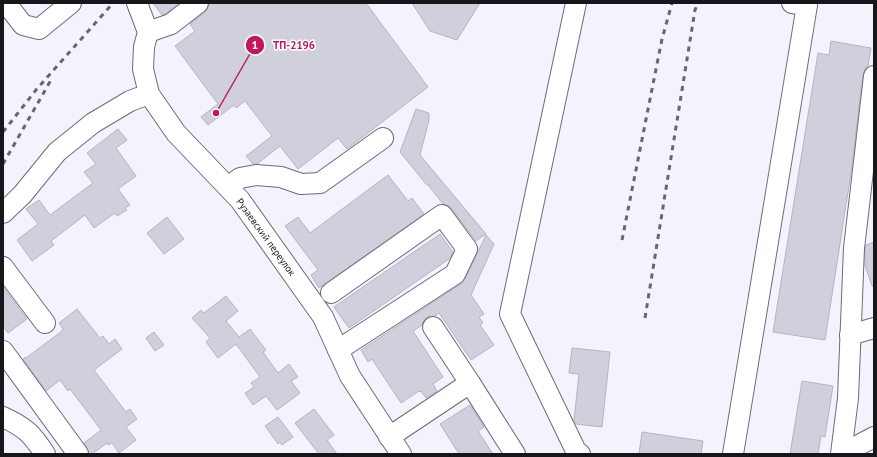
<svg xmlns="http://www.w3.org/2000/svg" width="877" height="457" viewBox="0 0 877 457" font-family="'PT Sans',sans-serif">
<rect width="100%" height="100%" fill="#f3f3fe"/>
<g fill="#d0d0dd" stroke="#b5b5c2">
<path d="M153,3h26l-14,11 -3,1z"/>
<path d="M209,3h157l62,84 -81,62 -9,-11 -40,31 -18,-23 -23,18h-4l-7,-8 26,-20 -27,-35 -9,7 -2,-3 -26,20 -7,-8 17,-13 -43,-58 20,-15 -5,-7 15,-12 3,-4z"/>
<path d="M412,3h68l-23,37 -27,-9z"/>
<path d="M831,41l40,7 -3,18 -3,3 -2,6 -12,98 -26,167 -52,-8 45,-279 11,2z"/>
<path d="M416,109l13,4v7l-9,35 66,79 -10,7 -25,-33 -4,-3 -4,-1 -14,-18h1l-4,-2 -26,-32z"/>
<path d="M118,129l9,11 -11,8 20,28 -18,13 12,16 -5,3 2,2 -10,6 -2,-3 -21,15 -9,-13 -34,26 3,4 -22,16 -15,-21 21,-16 -12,-15 13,-9 11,15 43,-32 -9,-11 12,-8 -9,-11z"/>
<path d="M388,175l20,26 4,-3 12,16 -105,74 -8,-13 7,-5 -33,-44 13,-9 12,16z"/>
<path d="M167,217l17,22 -20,15 -17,-21z"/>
<path d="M440,234l13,18 -4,7 -100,69 -15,-21z"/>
<path d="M486,235l8,9 -23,51 13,19 -5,3 4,6 -3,2 14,20 -23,15 -32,-47 -4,3 -8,1 -4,5 -1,3 -9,6 30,46 -10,7 4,7 -11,7 -5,-7 -1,1 -1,-1 -18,12 -29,-44 -4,3 -7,-12 101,-67 3,-4z"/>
<path d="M874,242v44h-2l-7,-21v-16l1,-4z"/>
<path d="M3,287l24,32 -19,14 -5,-7z"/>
<path d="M226,296l12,15 -12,10 13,16 11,-8 16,21 -3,2 15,21 11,-9 9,13 -7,4 9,12 -23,17 -11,-14 -13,9 -8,-12 9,-6 -3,-4 9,-6 -24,-33 -18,14 -12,-16 4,-4 -18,-20 9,-8 3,3z"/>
<path d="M77,309l23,29 3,-2 6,8 6,-5 7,10 -28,21 32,42 4,-3 7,10 -11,8 10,13 -17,13 -7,-10 -4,2 -1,-2 -15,11h-3l-2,-6 -3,-5 17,-13 -31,-41 -2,2 -8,-11 -14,11 -23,-32 3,-2v1l36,-27 1,-2 -4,-6z"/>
<path d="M154,332l10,13 -9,6 -9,-13z"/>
<path d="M572,348l38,4 -8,75 -26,-3 -2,-4 5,-46 -10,-1z"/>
<path d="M802,381l31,5 -8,51 -4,-1 -3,18h-28z"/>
<path d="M470,405l14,22 -6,4 15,23h-34l-19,-30z"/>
<path d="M314,409l20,26 -7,5 10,14h-18l-24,-31z"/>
<path d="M278,417l15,20 -11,8 -2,-3 -2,2 -13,-18z"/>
<path d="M642,432l61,9 -2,13h-62z"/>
</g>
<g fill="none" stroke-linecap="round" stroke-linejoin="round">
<g stroke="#6c6c78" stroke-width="22">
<g id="minor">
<path d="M6,3l17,22 16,4 32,-26"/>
<path d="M137,3l11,29 -4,15 -1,22 6,25 27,39 64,67 83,117 27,59 51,78"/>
<path d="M576,3l-66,311 66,137 4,3"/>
<path d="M148,32l23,-8 27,-21"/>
<path d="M228,187l12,-9 16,-3 25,2 20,7 19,-1 63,-45"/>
<path d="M3,213l19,-18 35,-43 36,-29 37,-22 19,-7"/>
<path d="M3,267l42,56"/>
<path d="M331,293l111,-78 25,34 -12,25 -117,76"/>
<path d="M433,327l37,56"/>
<path d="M850,335l24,-7"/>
<path d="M3,351l75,103"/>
<path d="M3,417c22,10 29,17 42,37"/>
<path d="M389,437l81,-54 45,71"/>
<path d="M733,454l74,-449 -15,-2"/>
<path d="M841,454l7,-56 6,-150 20,-172"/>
<path d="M842,454l32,-17"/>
</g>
</g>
<use href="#minor" stroke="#fff" stroke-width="20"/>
<g stroke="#67676d" stroke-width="3" stroke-dasharray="5 5" stroke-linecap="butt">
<path d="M3,132l33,-42 77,-87"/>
<path d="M3,164l48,-84"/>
<path d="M622,240l40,-201 10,-36"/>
<path d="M645,318l50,-308 3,-7"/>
</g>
</g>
<g text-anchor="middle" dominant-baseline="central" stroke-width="3" stroke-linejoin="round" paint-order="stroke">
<g font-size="10" fill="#17171b" stroke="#fff">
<text transform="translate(266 237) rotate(54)">Рузаевский переулок</text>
</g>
</g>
<path fill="none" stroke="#c2185b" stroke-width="1.5" d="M216 113L255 45"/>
<g fill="#c2185b" stroke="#fff" stroke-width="1.5">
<circle cx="216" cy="113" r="4"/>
<circle cx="255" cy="45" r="10"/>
</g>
<g font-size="12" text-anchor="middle" font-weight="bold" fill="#fff">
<text x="255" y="49">1</text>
</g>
<g font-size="11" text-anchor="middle" font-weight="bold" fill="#c2185b" stroke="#fff" stroke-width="3" stroke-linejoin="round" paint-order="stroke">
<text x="294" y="49">ТП-2196</text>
</g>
<rect width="877" height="457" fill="none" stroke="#17171b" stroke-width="8"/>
</svg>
